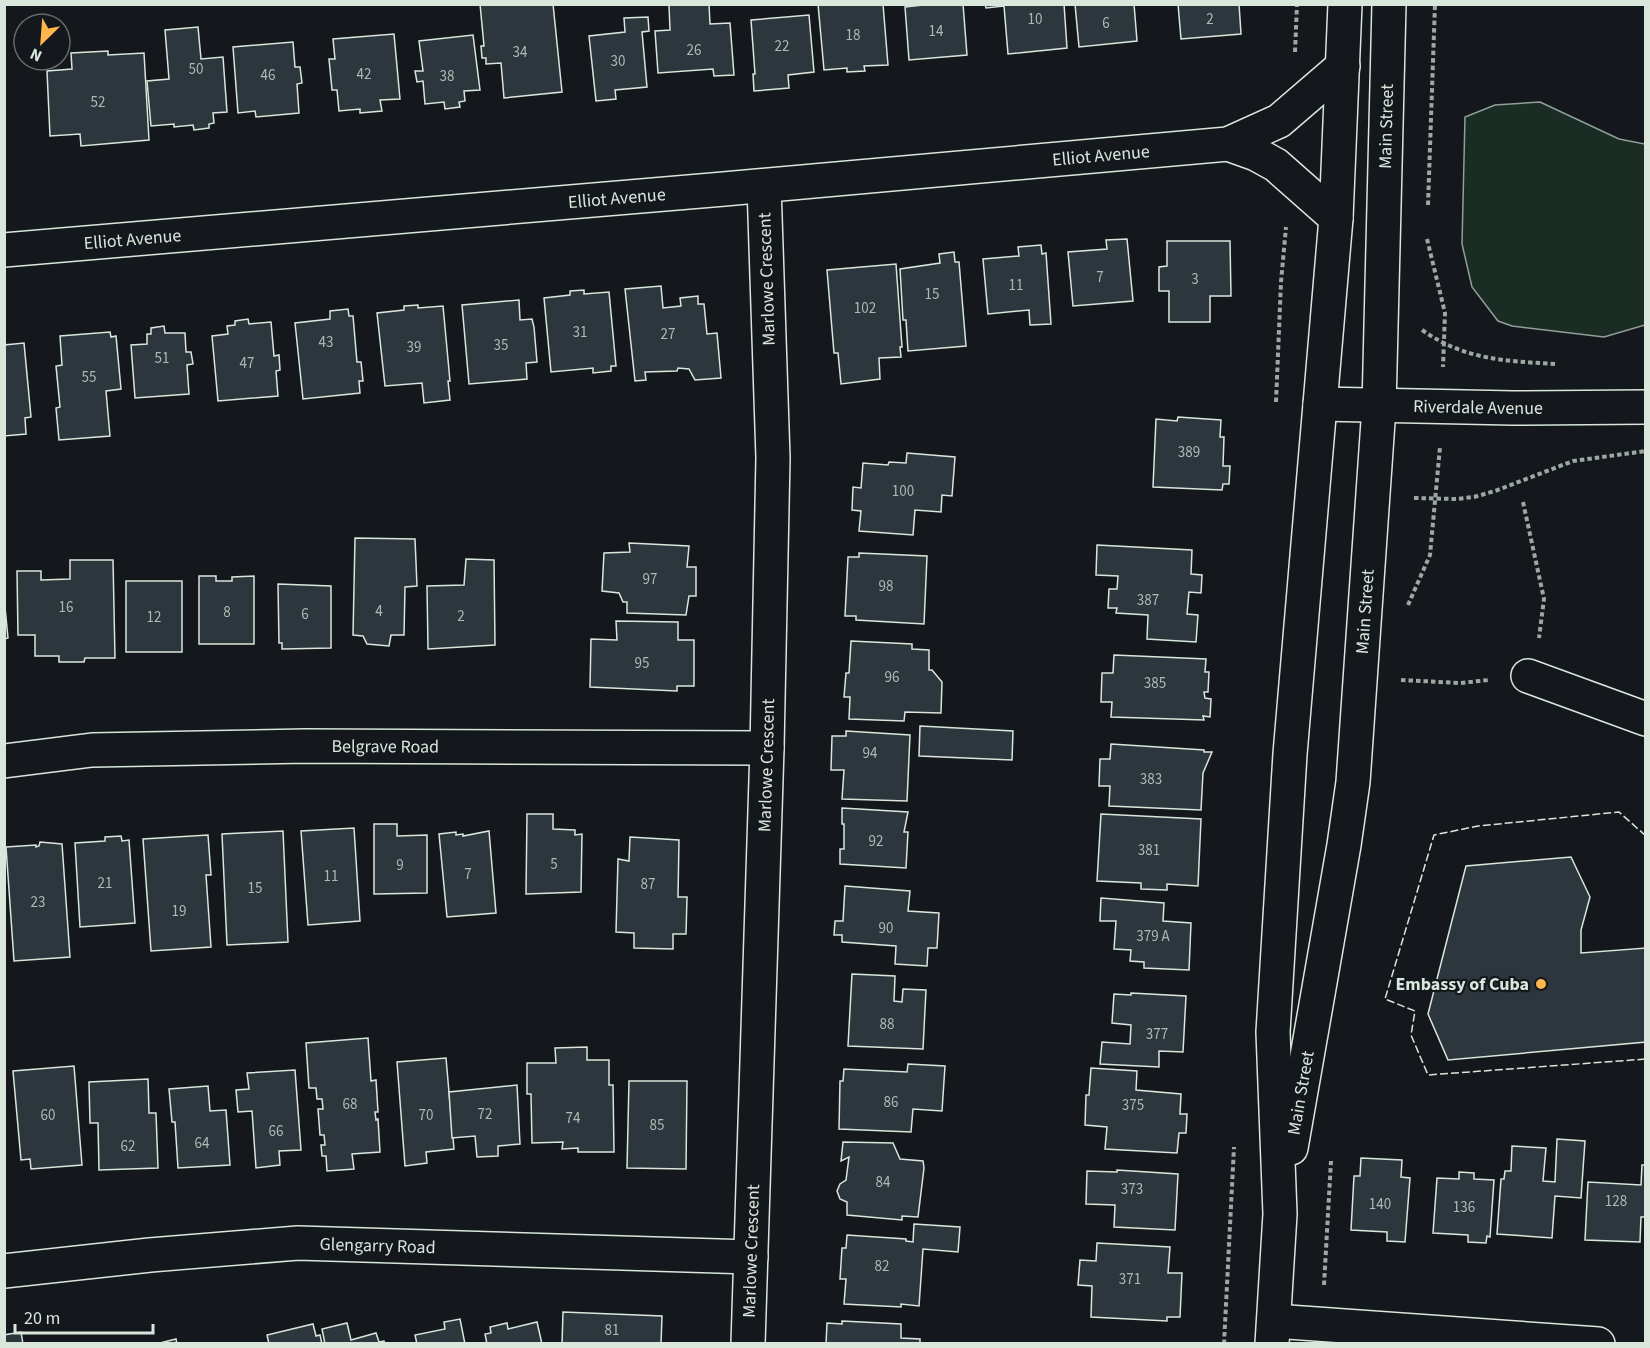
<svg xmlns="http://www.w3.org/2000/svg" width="1650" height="1348" viewBox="0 0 1650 1348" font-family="'Source Sans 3',sans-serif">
<rect width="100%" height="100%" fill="#14181c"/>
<path fill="#1a2d24" stroke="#939e99" stroke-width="1.5" d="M1540,102l79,37 26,5v181l-41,12 -92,-11 -14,-5 -26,-34 -10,-43 3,-127 30,-12z"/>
<g fill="#2c363c" stroke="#d8e6dc" stroke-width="1.5">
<path d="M480,4h73l9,88 -58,6 -3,-35 -15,1v-6h-4l-1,-12h3z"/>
<path d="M664,4h45l1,20 20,-1 4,52 -20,1 -1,-7 -55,4 -3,-42 15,-1 -1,-25z"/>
<path d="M818,4h65l5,61 -24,1 1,5 -18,1v-4l-23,2z"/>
<path d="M932,4h31l4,51 -58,5 -4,-53z"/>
<path d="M985,4h79l3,44 -59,6 -4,-48 -18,2z"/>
<path d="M1075,4h59l3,37 -58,6z"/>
<path d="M1178,4h61l2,30 -60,5z"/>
<path d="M809,15l5,57 -26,3 1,13 -35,3 -1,-17h2l-4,-54z"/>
<path d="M648,17l1,14 -7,1 5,55 -32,3 1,9 -20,2 -7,-65 36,-4 -1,-14z"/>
<path d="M198,27l3,32 22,-2 4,55 -14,1 1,10 -5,1v4l-15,2 -1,-5 -19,2v-3l-23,2 -4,-45 22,-2 -4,-49z"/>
<path d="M394,34l6,65 -20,1 2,11 -22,2v-4l-21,2 -2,-21h-5l-3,-31h6l-2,-20z"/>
<path d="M473,35l7,55 -16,1 1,10 -6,1 1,5 -15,2 -1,-7 -19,2 -2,-23 -6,1 -2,-11h8l-4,-30z"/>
<path d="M293,42l2,25h5l2,16 -5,1 2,29 -43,4 -1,-6 -17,2 -5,-66z"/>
<path d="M108,51v4l36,-2 5,87 -68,6 -1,-12 -30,2 -3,-65 25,-2 -1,-16z"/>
<path d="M1127,239l6,62 -60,5 -5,-54 39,-3 -1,-9z"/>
<path d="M1167,241h63l1,55h-21v26h-41v-31h-10v-24l8,-1z"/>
<path d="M1041,245l1,9 4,-1 5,71 -21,1 -1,-15 -41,4 -5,-55 36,-3 -1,-9z"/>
<path d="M954,252l1,10h4l7,84 -58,5 -2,-31h-3l-3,-51 40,-6 -1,-9z"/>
<path d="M896,264l6,83h-2l1,10 -22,1 1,21 -39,5 -3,-31h-4l-7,-83z"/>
<path d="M661,286l2,22 18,-2 -1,-8 18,-2v8h6l3,30 10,-1 4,45 -26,2 -6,-11 -11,-1 -1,3 -32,1 1,8 -11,1 -10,-92z"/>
<path d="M584,290v4l25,-2 7,74h-5v5l-18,2v-5l-42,4 -7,-74 26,-3v-4z"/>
<path d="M519,300l1,20 12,-1 2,8 3,35 -11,1 1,16 -58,5 -7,-79z"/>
<path d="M418,305v3l25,-2 7,75h-2l2,19 -26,3 -2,-20 -37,3 -8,-73 27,-3v-4z"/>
<path d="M348,309l1,7h4l4,46h4l2,19h-4l1,12 -57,6 -8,-76 35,-4v-8z"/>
<path d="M248,319l1,5 22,-2 3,34 5,-1 1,15 -4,1 2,25 -60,5 -6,-65 16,-2 -1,-8 8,-1v-4z"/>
<path d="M164,326l1,7h20l1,19h5l2,12 -6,1 2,29 -54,4 -4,-53 16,-1v-10h4v-6z"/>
<path d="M110,332l1,5 5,-1 5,53 -15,2 4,45 -51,4 -3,-32 4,-1 -4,-41 6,-1 -2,-29z"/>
<path d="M24,343l7,74 -6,1 1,16 -22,2v-91z"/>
<path d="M1178,417l43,3 -1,17h4l-1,29h7l-1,18h-6l-1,6 -69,-3 3,-68 21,2z"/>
<path d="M907,453l48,4 -3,39 -10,-1 -1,17 -26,-2 -2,25 -54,-4 2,-20 -9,-1 1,-23 8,1 2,-25 25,2 1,-3 17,1z"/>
<path d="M355,538l60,1 2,47 -12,1 -1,48h-13l-2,11 -22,-2 -4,-8 -10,-1z"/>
<path d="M629,543l60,3 -2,21h9v29h-7l-3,19 -59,-2v-11h-4l-4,-9 -17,-2 2,-38 26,-1z"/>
<path d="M1097,545l95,5 -1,24 11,1 -1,18 -12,-1 -2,22 11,1 -2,27 -49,-3 1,-24 -32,-2 1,-5h-9l1,-19h8l1,-13 -22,-1z"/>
<path d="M859,553l68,3 -3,68 -68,-4v-4h-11l3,-59h11z"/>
<path d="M466,559l28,1 1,85 -67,4 -1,-63 37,-1z"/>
<path d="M70,560h43l2,98h-30l-1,4h-25v-6h-24v-21h-17l-1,-64h24v9l29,-1z"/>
<path d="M199,576h17v5h16v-4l22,-1v68h-55z"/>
<rect x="126" y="581" width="56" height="71"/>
<path d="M278,584l53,2v62l-49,1v-6h-3z"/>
<path d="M4,597l4,41 -4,1z"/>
<path d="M616,621l62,1v18h16v46h-17v5l-87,-4 1,-48 26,1z"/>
<path d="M851,641l61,3v5l17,1v20h3l10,12 -1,31 -36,-1 -1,9 -55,-2 1,-22h-6l2,-24h3z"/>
<path d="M1114,655l92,4 -1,13h4l-1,20h-4l1,6 6,1 -1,18 -7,-1 1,4 -93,-3 1,-15h-11l1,-29h11z"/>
<path d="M920,726l93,5 -1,29 -93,-4z"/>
<path d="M846,731l64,4 -3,66 -65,-2 2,-29h-13l1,-34h14z"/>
<path d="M1111,744l93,6v2h8l-9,21 -2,37 -92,-4 1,-20h-11l1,-27h10z"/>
<path d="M842,808l66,4 -4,20h4l-2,36 -66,-4v-15h4v-25h-2z"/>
<path d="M527,814h26v15l22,1v5l7,-1 -1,58 -55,2z"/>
<path d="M1101,814l100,5 -3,67 -31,-2v6l-26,-1v-6l-44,-2z"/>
<path d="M374,824h23v12l30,-1v58l-53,1z"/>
<path d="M354,828l6,93 -52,4 -7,-94z"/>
<path d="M283,831l5,111 -61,3 -5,-111z"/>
<path d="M489,831l7,82 -49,4 -8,-83 17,-2v3l7,-1v2z"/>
<path d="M208,835l3,40h-5l5,72 -60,4 -8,-112z"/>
<path d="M121,836l1,5 7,-1 6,83 -55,4 -5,-84 30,-2v-4z"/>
<path d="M630,837l49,3 -1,57h9l-1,37h-13v15l-39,-1v-15l-18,-1 2,-73 11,2z"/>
<path d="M40,842l22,2 8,113 -56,4 -8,-114 30,-2v2l3,-1z"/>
<path d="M1571,857l19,40 -9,33v23l65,-5v94l-198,18 -20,-46 38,-148z"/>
<path d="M845,886l65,5 -2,20 31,2 -2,35h-9l-1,18 -32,-2 1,-18 -54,-4v-7h-8l1,-14h8z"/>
<path d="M1101,898l63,5 -1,18 28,2 -2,47 -45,-2v-6l-14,-1 1,-11 -17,-1 2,-28h-16z"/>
<path d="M852,974l43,2 -1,25 8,1 1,-13 23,1 -3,59 -75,-3z"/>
<path d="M1131,993l55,3 -3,56 -24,-1v16l-59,-3 2,-22 28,2 1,-19 -19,-2 2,-29 17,1z"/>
<path d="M368,1038l3,43 5,-1 2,32h-3l1,8 2,-1 2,33 -28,2 2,15 -27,2 -1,-15h-4l-1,-11h4l-1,-10h-4l-2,-26h5l-1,-10h-5l-1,-11h-7l-3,-45z"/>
<path d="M587,1047v13h22v25h4l1,67h-36v-4l-16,1 1,-7 -31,1 -1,-49h-4v-31h29l-1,-15z"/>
<path d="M446,1058l8,91 -28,3 1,11 -22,3 -8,-104z"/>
<path d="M908,1064l37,2 -3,45 -29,-2 -2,23 -72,-3 1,-48h3l1,-12 63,3z"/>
<path d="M74,1066l8,99 -51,4 -1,-10 -9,1 -8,-89z"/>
<path d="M1091,1068l46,3 -1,19 45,4 -1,20h7l-1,19h-7l-2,20 -72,-4 2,-22 -22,-2 1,-30h3z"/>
<path d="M295,1070l6,80 -22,1 1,14 -24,3 -4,-57 -14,1 -2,-22 13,-1 -2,-16z"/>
<path d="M148,1079l1,34h7l2,55 -59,2 -1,-47h-8l-1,-41z"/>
<path d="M629,1081h58l-1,88 -59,-1z"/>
<path d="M517,1085l3,59 -22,2v10l-21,1 -2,-21 -23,2 -3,-46z"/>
<path d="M208,1086l2,25 16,-1 4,55 -52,3 -3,-46h-3l-3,-33z"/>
<path d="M1557,1139l28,2 -4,57 -26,-2 -3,42 -55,-4 4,-55h3l1,-8h6l1,-25 34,2 -3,33 12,1z"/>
<path d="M843,1142l50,1 7,16 23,2 1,7 -6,49 -16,-1v4l-55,-5v-13l-7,-3 -3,-8 3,-7 6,-4 3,-23 -8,4z"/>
<path d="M1361,1158l41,2 -1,17 9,1 -5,64 -18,-1v-9l-36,-2 3,-54h6z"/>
<path d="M1642,1165h4v52h-5l-1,25 -55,-2 3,-58 53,3z"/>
<path d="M1117,1170l61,4 -3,56 -61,-3 1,-22 -29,-1 1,-33 30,1z"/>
<path d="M1459,1172l15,1v6l20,1 -4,57 -3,-1 -1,7 -18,-1v-7l-35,-2 4,-55 22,1z"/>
<path d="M914,1224l46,3 -2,25 -35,-3 -4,57 -18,-2v3l-57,-3 2,-25h-6l2,-31h4l1,-13 59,4v2l7,1z"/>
<path d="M1097,1243l73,4 -2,26h14l-2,44h-13v4l-76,-4 1,-31 -14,-1 2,-25 16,1z"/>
<path d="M563,1312l99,4 -1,28h-99z"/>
<path d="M460,1319l5,25h-48l-2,-9 30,-6 -1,-7z"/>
<path d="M842,1321l59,3v14l19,1v5h-94l1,-21 15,1z"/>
<path d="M537,1322l5,22h-55l-2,-10 6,-1 -1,-6 17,-4 1,6z"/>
<path d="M347,1323l4,17 25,-7 3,9 5,-1 1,3h-60l-3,-15z"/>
<path d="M313,1324l3,12 4,-1 2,9h-53l-2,-9z"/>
<path d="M21,1332l2,12h-19v-9z"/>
<path d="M176,1339l1,5h-21z"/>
</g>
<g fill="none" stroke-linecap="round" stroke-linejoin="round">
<g stroke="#d8e6dc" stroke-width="36">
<g id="street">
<path d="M1228,144l28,10 20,11 60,53"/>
<path id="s1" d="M4,250l720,-61 504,-45 51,-23 64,-55"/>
<path d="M1528,676l118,43"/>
<path id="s2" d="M4,761l88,-11 214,-4 461,2"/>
<path id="s3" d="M4,1271l146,-16 148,-12 453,14"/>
<path d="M1274,1321l324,23"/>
<path id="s4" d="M748,1344l19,-596 6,-290 -9,-272"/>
</g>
</g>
<g stroke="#d8e6dc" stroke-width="36">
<g id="secondary">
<path id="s5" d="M1320,404l193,4 133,-1"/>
<path id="s6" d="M1291,1148l53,-303 9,-63 26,-375 10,-403"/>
<path d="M1272,1344l8,-130 -7,-182 17,-278 46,-536 9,-214"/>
</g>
</g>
<g stroke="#9da8a2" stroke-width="4" stroke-dasharray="4.5 3" stroke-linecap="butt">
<path d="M1295,52l2,-48"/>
<path d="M1428,205l7,-201"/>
<path d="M1427,239l18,74 -2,54"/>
<path d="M1422,330c43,30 83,31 133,34"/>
<path d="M1276,402l5,-120 5,-55"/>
<path d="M1414,498l42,1 18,-2 21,-6 78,-30 73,-10"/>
<path d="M1523,502l21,97 -5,39"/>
<path d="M1408,605l22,-50 10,-108"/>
<path d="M1401,680l59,3 29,-3"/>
<path d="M1324,1285l7,-124"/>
<path d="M1224,1344l10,-197"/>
</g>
<use href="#street" stroke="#14181c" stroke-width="33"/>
<use href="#secondary" stroke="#14181c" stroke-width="33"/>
<g stroke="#d8e6dc" stroke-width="1.5" stroke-dasharray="8 3" stroke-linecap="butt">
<path d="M1636,4l10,1"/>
<path d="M1646,836l-27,-24 -141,14 -44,9 -49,164 30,12 -4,24 17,40 218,-16"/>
</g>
</g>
<circle fill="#ffb74d" stroke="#14181c" stroke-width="2" cx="1541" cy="984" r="6"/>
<g text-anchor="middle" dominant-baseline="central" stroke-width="4.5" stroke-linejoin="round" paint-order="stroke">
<g font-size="15" fill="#adbab4">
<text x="1035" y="19">10</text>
<text x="1210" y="19">2</text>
<text x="1106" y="23">6</text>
<text x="936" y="31">14</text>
<text x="853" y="35">18</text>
<text x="782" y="46">22</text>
<text x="694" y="50">26</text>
<text x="520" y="52">34</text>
<text x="618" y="61">30</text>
<text x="196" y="69">50</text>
<text x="364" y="74">42</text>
<text x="268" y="75">46</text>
<text x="447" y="76">38</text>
<text x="98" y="102">52</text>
<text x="1100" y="277">7</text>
<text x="1195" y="279">3</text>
<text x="1016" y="285">11</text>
<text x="932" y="294">15</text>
<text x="865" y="308">102</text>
<text x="580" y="332">31</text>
<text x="668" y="334">27</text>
<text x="326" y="342">43</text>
<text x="501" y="345">35</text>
<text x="414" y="347">39</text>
<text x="162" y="358">51</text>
<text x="247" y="363">47</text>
<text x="89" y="377">55</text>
<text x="1189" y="452">389</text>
<text x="903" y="491">100</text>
<text x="650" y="579">97</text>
<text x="886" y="586">98</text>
<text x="1148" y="600">387</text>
<text x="66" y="607">16</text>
<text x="379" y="611">4</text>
<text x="227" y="612">8</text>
<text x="305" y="614">6</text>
<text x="461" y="616">2</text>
<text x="154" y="617">12</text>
<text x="642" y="663">95</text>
<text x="892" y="677">96</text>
<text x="1155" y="683">385</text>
<text x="870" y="753">94</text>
<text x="1151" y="779">383</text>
<text x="876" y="841">92</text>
<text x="1149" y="850">381</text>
<text x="554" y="864">5</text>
<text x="400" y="865">9</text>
<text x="468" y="874">7</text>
<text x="331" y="876">11</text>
<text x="105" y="883">21</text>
<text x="648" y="884">87</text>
<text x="255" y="888">15</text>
<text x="38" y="902">23</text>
<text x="179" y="911">19</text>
<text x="886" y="928">90</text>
<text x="1153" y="936">379 A</text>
<text x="887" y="1024">88</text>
<text x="1157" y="1034">377</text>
<text x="891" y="1102">86</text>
<text x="350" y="1104">68</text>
<text x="1133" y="1105">375</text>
<text x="485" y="1114">72</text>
<text x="48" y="1115">60</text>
<text x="426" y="1115">70</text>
<text x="573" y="1118">74</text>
<text x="657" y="1125">85</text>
<text x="276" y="1131">66</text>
<text x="202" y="1143">64</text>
<text x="128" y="1146">62</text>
<text x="883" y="1182">84</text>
<text x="1132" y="1189">373</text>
<text x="1616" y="1201">128</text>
<text x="1380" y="1204">140</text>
<text x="1464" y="1207">136</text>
<text x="882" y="1266">82</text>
<text x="1130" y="1279">371</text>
<text x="612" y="1330">81</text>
</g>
<g font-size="18" fill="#d8e6dc" stroke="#14181c">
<text stroke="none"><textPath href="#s6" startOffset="1028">Main Street</textPath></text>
<text stroke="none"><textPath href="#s1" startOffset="1101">Elliot Avenue</textPath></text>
<text stroke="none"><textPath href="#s1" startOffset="615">Elliot Avenue</textPath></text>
<text stroke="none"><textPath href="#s1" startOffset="129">Elliot Avenue</textPath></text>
<text transform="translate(767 279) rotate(-92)">Marlowe Crescent</text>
<text stroke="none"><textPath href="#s5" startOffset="158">Riverdale Avenue</textPath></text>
<text stroke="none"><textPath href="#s6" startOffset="542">Main Street</textPath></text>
<text stroke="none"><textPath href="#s2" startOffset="382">Belgrave Road</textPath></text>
<text stroke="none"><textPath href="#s4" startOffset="579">Marlowe Crescent</textPath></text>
<text stroke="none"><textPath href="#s6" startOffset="56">Main Street</textPath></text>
<text stroke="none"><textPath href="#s3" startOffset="375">Glengarry Road</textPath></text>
<text stroke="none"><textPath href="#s4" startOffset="93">Marlowe Crescent</textPath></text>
</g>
<g font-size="18" font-weight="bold" fill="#d8e6dc" stroke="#14181c" text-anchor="end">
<text x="1529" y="984">Embassy of Cuba</text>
</g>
</g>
<rect width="1650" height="1348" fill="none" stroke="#d8e6dc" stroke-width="12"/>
<g transform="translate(42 42) rotate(205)"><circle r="28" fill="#14181c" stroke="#626a69" stroke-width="1.5"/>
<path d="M0-4.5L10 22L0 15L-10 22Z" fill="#ffb74d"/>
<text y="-9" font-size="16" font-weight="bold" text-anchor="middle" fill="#d8e6dc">N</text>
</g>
<path d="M15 1324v9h138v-9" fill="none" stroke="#d8e6dc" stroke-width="3"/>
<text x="24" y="1324" font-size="18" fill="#d8e6dc" stroke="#14181c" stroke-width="4.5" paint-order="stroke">20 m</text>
</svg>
